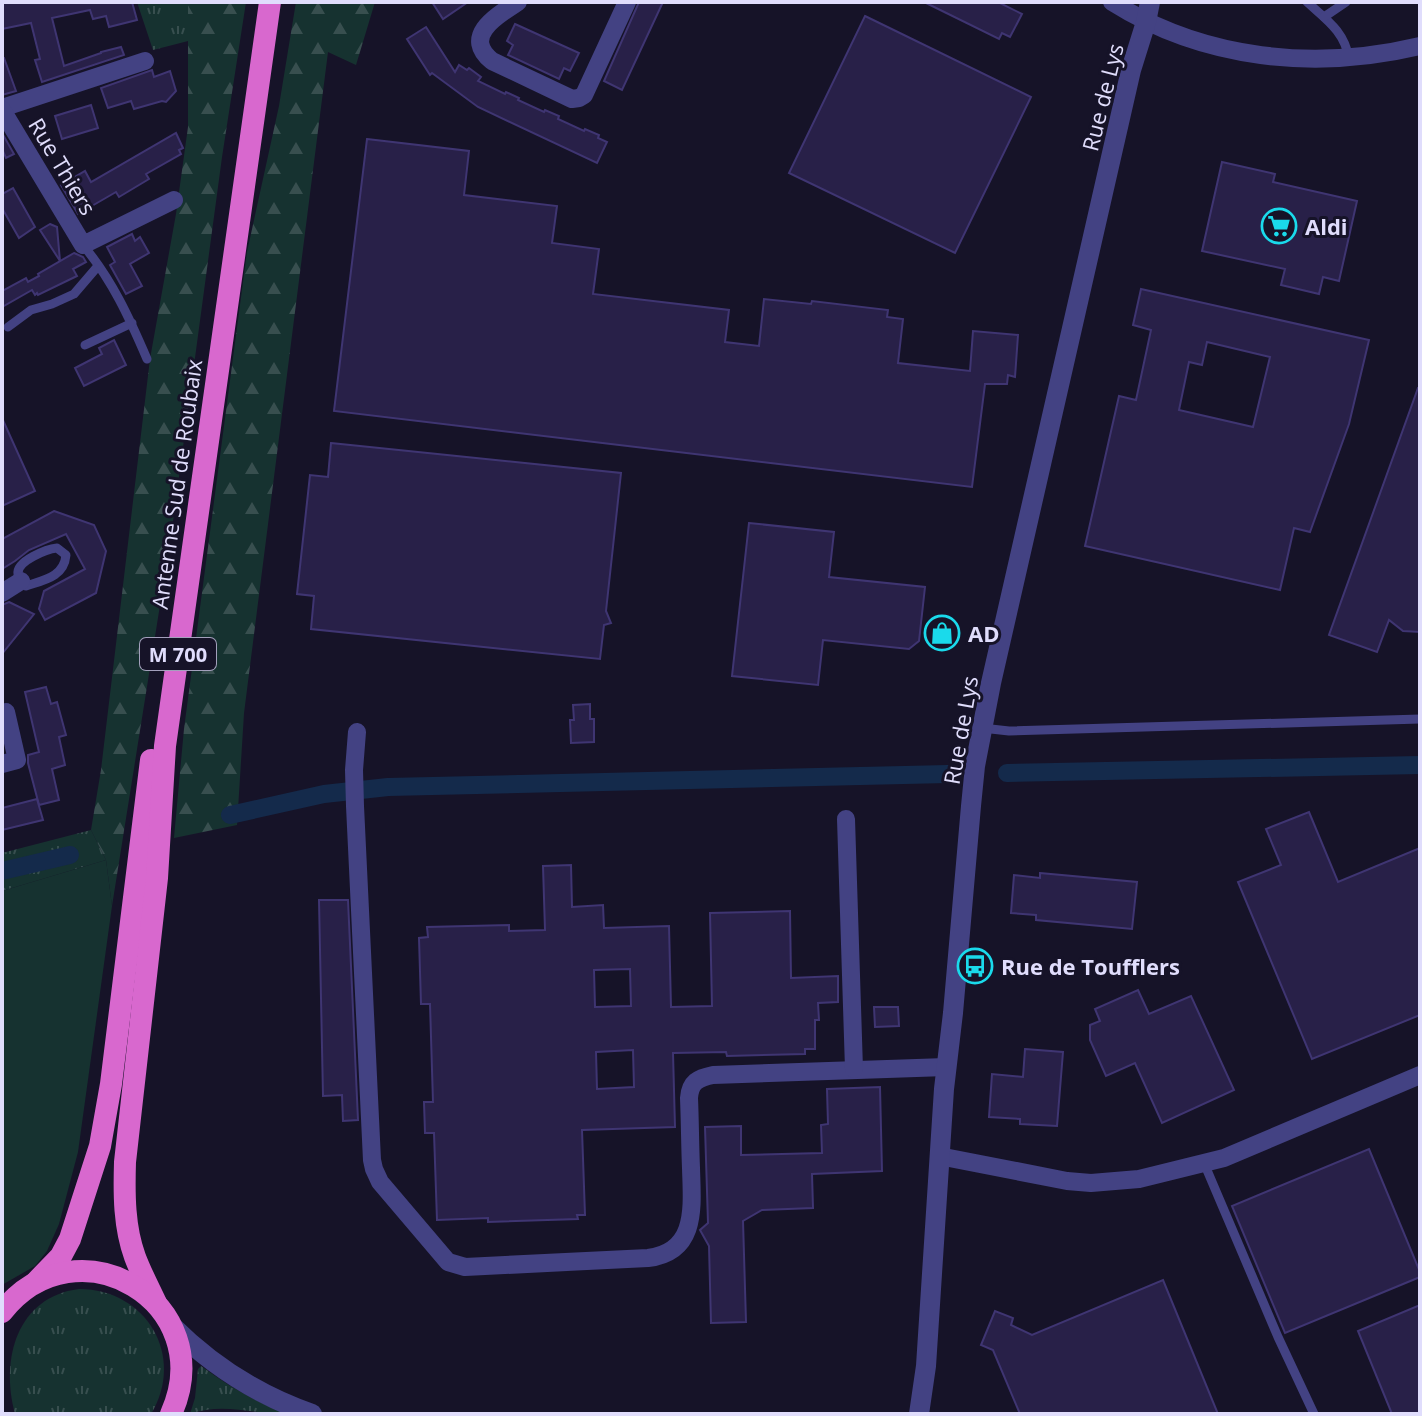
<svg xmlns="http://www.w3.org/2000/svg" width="1422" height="1416" viewBox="0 0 1422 1416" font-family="'Open Sans',sans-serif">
<defs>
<pattern id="grass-tufts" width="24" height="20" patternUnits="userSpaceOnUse" patternTransform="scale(2)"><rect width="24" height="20" fill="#163230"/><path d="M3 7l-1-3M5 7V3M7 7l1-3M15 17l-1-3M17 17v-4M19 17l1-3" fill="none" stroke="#384f4f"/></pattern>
<pattern id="forest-firs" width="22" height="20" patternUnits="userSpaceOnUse" patternTransform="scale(2)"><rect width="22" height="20" fill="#163230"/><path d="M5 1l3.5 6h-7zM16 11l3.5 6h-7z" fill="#384f4f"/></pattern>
</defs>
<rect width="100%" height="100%" fill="#161328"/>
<g fill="url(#grass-tufts)">
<path d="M137,2h51v39l-35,9z"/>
<path d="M91,830l15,30 -104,31v-38z"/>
<path d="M79,1289c67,0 107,67 72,125h-136c-15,-55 2,-117 64,-125z"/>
<path d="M201,1366c27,20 54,35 85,48 -33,0 -64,-12 -96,0l5,-16 3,-29z"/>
</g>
<g fill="url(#forest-firs)">
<path d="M188,2h58l-24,155 -51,379 -59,370 -6,-46 -15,-30 10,-60 49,-411 26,-145 12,-87z"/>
<path d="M296,2h79l-19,63 -28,-13 -84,661 -7,112 -63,13 10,-109 63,-477 32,-146z"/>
</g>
<path fill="#163230" d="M106,860l6,46 -34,246 -19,72 -12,27 -12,15 -33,19v-394z"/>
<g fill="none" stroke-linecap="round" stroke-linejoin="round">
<g stroke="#142a4b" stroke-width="18">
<path d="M1007,773l413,-8"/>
<path d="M230,815l94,-21 64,-7 560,-13"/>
<path d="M2,871l68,-16"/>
</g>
</g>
<g fill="#282048" stroke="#3f3572" stroke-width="2" fill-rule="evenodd">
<path d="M2,2h130l5,18 -28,7 -3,-11 -13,3 -3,-9 -38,8 12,48 37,-13v-1l20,-5 3,8 -82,27 -7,-22 5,-1 -9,-36 -29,6z"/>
<path d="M432,2h36l-25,17z"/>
<path d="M639,2h24l-41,88 -18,-9z"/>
<path d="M924,2h74l24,12 -12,23 -8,-4 -3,6z"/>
<path d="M865,16l166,81 -76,156 -166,-80z"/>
<path d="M515,24l64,29 -9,18 -6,-3 -5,11 -51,-24 5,-10 -6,-4z"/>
<path d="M426,27l29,45 4,-7 8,5 2,-2 12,9 -3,4 27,13 1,-2 13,6 -1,2 26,12 1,-2 14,6 -1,3 26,12 1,-2 14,6 -1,3 9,4 -10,21 -119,-56 -46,-34 -2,2 -23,-36z"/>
<path d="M2,58h2l12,33 -14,4z"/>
<path d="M152,70l2,7 16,-6 6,20 -10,11 -4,-1 -28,8 -3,-8 -23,7 -7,-20z"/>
<path d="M91,105l7,23 -36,11 -7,-23z"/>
<path d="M2,133l12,21 -8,4 -4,-9z"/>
<path d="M176,133l7,15 -4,2 2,4 -35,20 3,5 -30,18 -3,-5 -38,22 -17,-29 24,-14 6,11z"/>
<path d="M367,139l102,12 -5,44 93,11 -5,37 47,6 -6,45 136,16 -4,32 34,4 5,-47 47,5 1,-3 76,9 -1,7 16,2 -5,44 72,8 3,-40 45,4 -3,42 -7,-2 -1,9h-22l-13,103 -638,-76z"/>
<path d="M1222,162l53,12 -2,8 84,19 -18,80 -16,-4 -4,17 -38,-9 4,-16 -83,-18z"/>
<path d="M13,188l22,39 -16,11 -17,-30v-14z"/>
<path d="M50,224l7,3 3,34 -20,-31z"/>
<path d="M132,234l3,7 5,-4 9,16 -19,11 12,22 -16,8 -16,-29 5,-3 -8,-15z"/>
<path d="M74,253l9,4 3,5 -13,7 4,7 -39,19 -1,-2 -2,2 -3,-5 -30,17v-16l24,-13 2,4 11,-6 -1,-2z"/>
<path d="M1141,289l228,51 -20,84 -39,108 -16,-4 -14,62 -195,-44 34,-150 17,4 15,-70 -18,-5zM1207,342l63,15 -17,70 -74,-17 10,-48 13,3z"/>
<path d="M114,340l12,25 -42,21 -9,-18 27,-14 -3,-6z"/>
<path d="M1418,388h2v244l-17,-1 -14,-11 -12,32 -48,-17z"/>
<path d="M2,418l33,73 -33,15z"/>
<path d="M331,443l290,30 -15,138 5,12 -7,2 -4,34 -289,-30 3,-33 -17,-2 13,-119 18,2z"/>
<path d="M54,511l40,14 12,26 -10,42 -51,27 -6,-11 5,-18 41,-22 -19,-35 -37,16 -14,11 -13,8v-30z"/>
<path d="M749,523l85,9 -5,45 96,10 -6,54 -10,8 -86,-9 -5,45 -86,-9z"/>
<path d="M9,602l25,12 -32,40v-49z"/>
<path d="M46,687l5,17 6,-2 9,33 -7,2 6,28 -13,4 7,31 -20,5 -11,-42v-8l11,-3 -14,-60z"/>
<path d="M590,704v15h4v23l-23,1 -1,-23h4l-1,-15z"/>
<path d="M37,799l6,21 -41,10v-22z"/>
<path d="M1309,812l29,70 82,-34v167l-108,44 -74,-177 43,-17 -15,-36z"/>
<path d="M571,865l1,42 31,-2 1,23 65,-2 2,81 41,-1 -2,-93 80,-2 1,67 47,-2v26l-20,1 1,17h-4v29h-10v5l-78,2 -1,-4 -53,1 2,74 -93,3 3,85h-8l1,4 -90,3v-4l-51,2 -3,-87h-9l-1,-31h9l-3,-98h-9l-2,-66 9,-1 -1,-10 82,-2v6l36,-1 -2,-64zM630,969l1,37 -36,1 -1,-37zM633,1050l1,37 -37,2 -1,-37z"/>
<path d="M1040,873l97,9 -5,47 -96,-9v-5l-25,-2 3,-38 26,3z"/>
<path d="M319,900h29l10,220 -15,1 -1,-26 -19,1z"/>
<path d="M1138,990l11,24 42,-18 43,94 -72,33 -27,-60 -29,13 -16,-36v-15l10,-4 -5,-12z"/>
<path d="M874,1007h24l1,19 -24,1z"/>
<path d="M1025,1049l38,3 -6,74 -37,-2v-5l-31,-2 3,-43 31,3z"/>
<path d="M880,1087l2,84 -70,3 1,34 -51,2 -19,11 3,101 -35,1 -2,-77 -9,-16 8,-7 -3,-96 36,-1v29l81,-2 -1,-28 7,-1 -1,-35z"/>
<path d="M1369,1149l51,123v5l-135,56 -53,-127z"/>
<path d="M1163,1280l55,134h-198l-27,-64 -12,-5 14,-34 18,7 -2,7 21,10z"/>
<path d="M1420,1305v109h-28l-34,-83z"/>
</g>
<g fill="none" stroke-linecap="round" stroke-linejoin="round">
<g stroke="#434283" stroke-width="9">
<path d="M1307,2c20,18 38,30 42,57"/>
<path d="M1324,17l22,-15"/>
<path d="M83,245c29,35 46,72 64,114"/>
<path d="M8,327l23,-17 21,-6 22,-10 24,-28"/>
<path d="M85,345l47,-22"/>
<path d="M57,548l9,7c-2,22 -22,25 -40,31 -2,-2 -8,-9 -8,-12 -2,-13 29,-25 39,-26z"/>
<path d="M982,728l27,3 411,-12"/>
<path d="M1204,1163l74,174 36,77"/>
</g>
<g stroke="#434283" stroke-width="18">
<path d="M518,2c-20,13 -57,34 -26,59l80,38 7,-1 5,-3 43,-93"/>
<path d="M1112,2c92,58 203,69 308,44"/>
<path d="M2,108l143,-47"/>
<path d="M2,110l81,135 91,-45"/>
<path d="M2,593l19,-12"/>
<path d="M357,732l-3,38 1,36 17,354 2,9 6,13 68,80 17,5 183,-9c50,-6 44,-52 43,-90 -1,-23 -1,-47 -2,-70 1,-16 9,-20 24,-23l233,-8"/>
<path d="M2,764l15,-4 -11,-48"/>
<path d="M846,819l8,250"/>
<path d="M939,1156l128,25 24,2 48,-4 85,-21 196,-83"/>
</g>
<g stroke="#434283" stroke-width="20">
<path d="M171,1325c40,40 86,70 141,89"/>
<path d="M919,1414l7,-48 18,-277 9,-76 18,-207 4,-40 16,-83 140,-613 15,-48 4,-20"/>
</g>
<g stroke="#d868ce" stroke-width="22">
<path d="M36,1282l25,-26 9,-17 30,-93 11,-62 40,-324"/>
<path d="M156,1303c-7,-15 -15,-30 -21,-46 -11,-30 -11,-63 -10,-95l32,-284 8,-132 105,-744"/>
<path d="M2,1312c75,-95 219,-9 169,102"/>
</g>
</g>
<defs>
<g id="supermarket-ring" transform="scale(1.8)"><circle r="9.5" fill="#161328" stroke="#1adaeb" stroke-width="1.5"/><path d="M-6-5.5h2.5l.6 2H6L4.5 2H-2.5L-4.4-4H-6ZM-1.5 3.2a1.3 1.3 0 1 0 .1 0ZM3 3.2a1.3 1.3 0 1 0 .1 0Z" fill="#1adaeb"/></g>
<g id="shop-ring" transform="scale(1.8)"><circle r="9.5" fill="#161328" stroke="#1adaeb" stroke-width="1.5"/><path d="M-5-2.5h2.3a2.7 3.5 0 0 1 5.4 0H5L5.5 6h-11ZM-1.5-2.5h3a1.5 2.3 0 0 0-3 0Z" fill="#1adaeb"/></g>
<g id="bus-ring" transform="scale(1.8)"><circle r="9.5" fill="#161328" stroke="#1adaeb" stroke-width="1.5"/><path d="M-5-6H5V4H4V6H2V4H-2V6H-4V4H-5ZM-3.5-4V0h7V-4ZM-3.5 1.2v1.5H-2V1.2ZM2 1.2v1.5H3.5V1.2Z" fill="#1adaeb"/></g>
</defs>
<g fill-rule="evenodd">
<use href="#supermarket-ring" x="1279" y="226"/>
<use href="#shop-ring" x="942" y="633"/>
<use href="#bus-ring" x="975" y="966"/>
</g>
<g text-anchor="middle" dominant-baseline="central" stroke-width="6" stroke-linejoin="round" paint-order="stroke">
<rect fill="#161328" stroke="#a3a0bc" stroke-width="2" x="140" y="638" width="76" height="32" rx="6"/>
<g font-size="20" font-weight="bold" fill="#e0ddfc">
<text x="178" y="654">M 700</text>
</g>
<g font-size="22" fill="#e0ddfc" stroke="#161328">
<text transform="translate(1102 97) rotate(-76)">Rue de Lys</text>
<text transform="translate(63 166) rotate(59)">Rue Thiers</text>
<text transform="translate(176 484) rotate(-82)">Antenne Sud de Roubaix</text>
<text transform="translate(960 730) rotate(-80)">Rue de Lys</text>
</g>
<g font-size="22" font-weight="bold" fill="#e0ddfc" stroke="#161328" text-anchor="start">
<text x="1305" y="226">Aldi</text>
<text x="968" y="633">AD</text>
<text x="1001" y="966">Rue de Toufflers</text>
</g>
</g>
<rect width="1422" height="1416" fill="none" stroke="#e0ddfc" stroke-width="8"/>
</svg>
